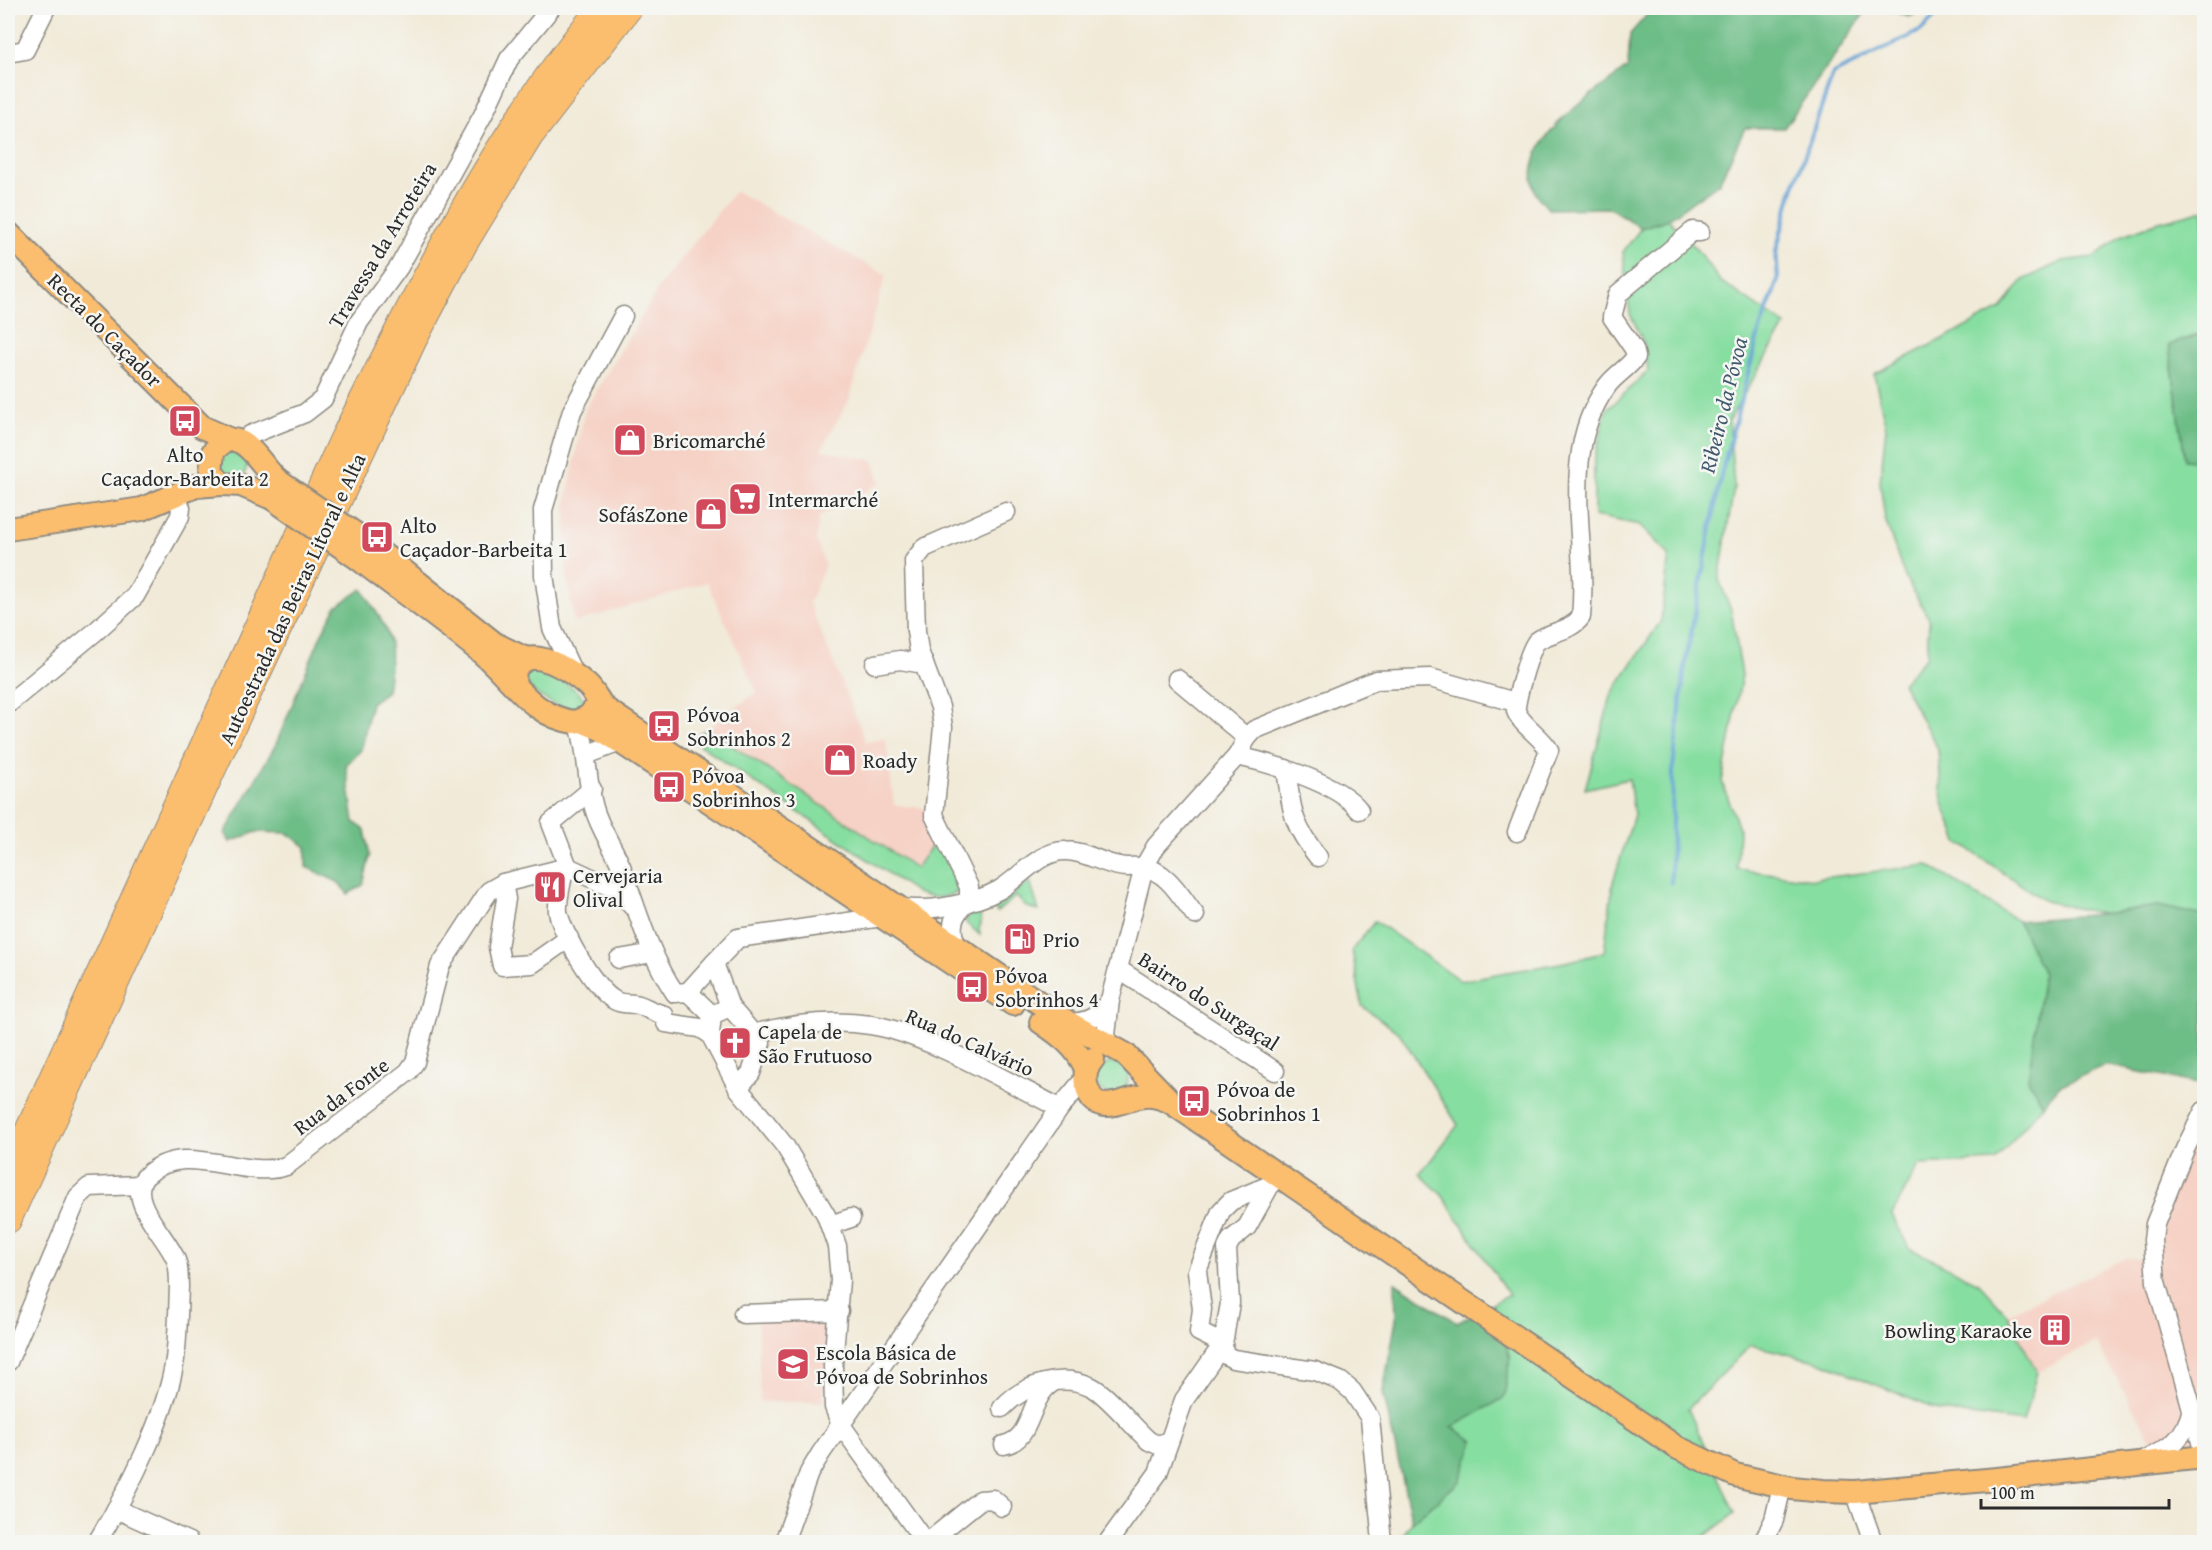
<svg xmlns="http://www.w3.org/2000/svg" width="2212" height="1550" viewBox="0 0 2212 1550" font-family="'Gentium Book Plus',serif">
<rect width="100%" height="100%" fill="#f6f6f2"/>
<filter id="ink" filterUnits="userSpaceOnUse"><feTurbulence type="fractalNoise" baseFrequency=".0167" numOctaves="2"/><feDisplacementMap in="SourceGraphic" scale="12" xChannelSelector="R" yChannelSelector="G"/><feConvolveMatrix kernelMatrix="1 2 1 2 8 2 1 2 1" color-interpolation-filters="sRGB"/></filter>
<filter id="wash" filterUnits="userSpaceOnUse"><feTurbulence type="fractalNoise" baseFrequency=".008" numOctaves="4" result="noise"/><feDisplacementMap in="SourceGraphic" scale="24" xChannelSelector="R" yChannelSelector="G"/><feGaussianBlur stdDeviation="1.35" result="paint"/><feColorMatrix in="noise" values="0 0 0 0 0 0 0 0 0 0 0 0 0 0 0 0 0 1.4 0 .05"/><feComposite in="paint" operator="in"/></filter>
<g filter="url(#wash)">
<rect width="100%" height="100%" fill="#f1ead8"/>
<g fill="#f6d1c5">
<path d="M735,191l151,84 -37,125 -28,50 52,10 7,23 -61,34 -3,22 9,26 -16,38 57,139 20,-3 8,66 30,3 14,29 -22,31 -209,-139 50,-37 -50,-110 -133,41 -8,-55v-66l19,-93 78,-128z"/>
<path d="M2204,1111v340l-44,5 -64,-114 -59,30 -30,-58 119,-56 28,2 -1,-20z"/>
<path d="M831,1318l-8,84h-63l-2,-81z"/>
</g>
<g fill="#87dea1" stroke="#598466" stroke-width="1.5">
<path d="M2204,210v123l-35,12 16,114 19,3v454l-46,-10 -56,8 -57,-13 -87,-59 -16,-42 -4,-51 -36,-66 25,-27 2,-37 -24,-42 -20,-58 -5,-37 6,-54 -12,-54 127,-65 22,-29 40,-19 31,-4 27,-21 35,-13z"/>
<path d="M1668,219l26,27 26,35 65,44 -56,95 5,67 -15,93 12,30 11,65 -20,107 17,46 -2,41 76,10 115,-14 90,56 25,52 -14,106 14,26 -48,56 -76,4 -27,50 17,33 70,35 28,31 30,58 -14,50 -83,-11 -116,-48 -73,-18 -63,64 47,104 -38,29h-299l14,-20 48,-41 -8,-54 23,-15 35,-54 -18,-54 17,-9 -67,-100 -22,-21 38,-49 -58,-91 -38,-28 -10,-56 23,-29 86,60c47,-11 96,-14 143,-29l9,-70 21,-67 -5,-36 -44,10 27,-96 49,-72 8,-66 -29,-30 -46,-9v-55l12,-50 42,-40 -4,-28 -14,-29 -7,-62 18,-24z"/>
<path d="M229,448l20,13 -5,14 -20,1 -6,-18z"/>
<path d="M534,669c16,7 42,15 51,32l-1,7 -10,5c-19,-9 -43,-16 -51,-37l4,-6z"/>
<path d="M707,729l209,139 22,-31 23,53c-17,9 -26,10 -44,3l-226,-154z"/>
<path d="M1030,882l9,29 -14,-5 -9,-10 -19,16 -4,-4z"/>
<path d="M980,912l1,12 -2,4 1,7 -14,-12 2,-7z"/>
<circle cx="1112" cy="1079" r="16"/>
</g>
<g fill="#6dbd87" stroke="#4c7459" stroke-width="1.5">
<path d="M1653,8h215l-84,120h-39l-26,55 -51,36 -27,9 -31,-20 -62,1c-4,-6 -12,-13 -14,-19 -14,-54 59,-95 94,-123l2,-33z"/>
<path d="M1885,8h41l-17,9z"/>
<path d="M2204,333v129l-19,-2 -16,-115z"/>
<path d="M362,589c29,46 33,47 25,102l-16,12 -10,47 -15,15 8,57 11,8 5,26 -7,29 -15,9 -10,-12 -32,-15v-20l-19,-14 -31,-1 -26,10 -5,-9 51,-89 45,-109 15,-28z"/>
<path d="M2158,906l46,10v169l-98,-20 -47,21 -16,19 -15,-26 15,-106 -25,-52 84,-7z"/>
<path d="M1395,1282l62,41 35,-19 18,54 -6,40 -52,29 22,14 -14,40 -48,41 -29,-130 13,-72z"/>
</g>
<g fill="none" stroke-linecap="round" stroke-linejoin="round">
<path stroke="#62a1d4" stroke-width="4" d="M1671,883l2,-116 12,-102 36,-190 38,-143 19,-52 -2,-29 15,-56 42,-121 87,-43 24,-23"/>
</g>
</g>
<g filter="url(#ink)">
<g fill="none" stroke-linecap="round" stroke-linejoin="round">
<g stroke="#8e8a82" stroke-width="21">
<g id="minor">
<path d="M8,53l17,-3 21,-42"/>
<path d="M246,444l4,-9 55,-22 18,-14 36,-77 40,-55 84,-152 26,-56 42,-51"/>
<path d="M875,664l25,-4 24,4"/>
<path d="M575,677l-23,-49 -8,-53 -1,-65 29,-99 51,-95"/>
<path d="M1177,679l70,59"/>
<path d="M8,704l87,-72 40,-36 45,-80 1,-8 -6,-13"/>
<path d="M578,721c10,29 8,59 16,87 6,22 21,41 29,63 15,42 27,85 52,122l13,-1"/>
<path d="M586,755l34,-13"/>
<path d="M1237,756c33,7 102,27 122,54"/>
<path d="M1286,769c6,41 5,54 32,88"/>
<path d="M1517,832l32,-82c-8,-14 -28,-25 -33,-39 -2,-6 14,-65 21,-70 14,-10 33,-9 44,-24 8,-76 -24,-162 26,-231 8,-11 21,-18 29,-29l-2,-8 -22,-32 6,-23 75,-63 7,1"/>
<path d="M568,867l-17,-44 41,-34"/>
<path d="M568,867l49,23 16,17"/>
<path d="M556,870l6,10c-2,10 -5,22 -4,32 4,21 38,80 58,89 7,4 15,1 23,4 8,3 14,7 25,10"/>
<path d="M503,883l3,16 -8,48 4,19 30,-2 37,-26"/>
<path d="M969,900v-13l-35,-72 9,-88 -3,-20 -21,-56 -3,-20 -2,-70 10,-13 82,-36"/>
<path d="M901,908c28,4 73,-4 98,-18 21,-12 41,-40 67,-39 18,0 35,12 53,15 7,2 15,0 23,1 25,3 39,30 53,48"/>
<path d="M957,947c-9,-21 -4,-33 12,-47"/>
<path d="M619,959l34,-6"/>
<path d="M714,963l24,-25 144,-21"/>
<path d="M1118,969l157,102"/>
<path d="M688,992l24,23 18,-8 31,36 -10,30 -13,15"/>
<path d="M688,992l26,-29 16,44"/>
<path d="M664,1015l2,8 34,5 10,6"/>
<path d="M712,1015l-2,19 28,54 47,58 41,69 11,31 3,34 -7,85 1,42 7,18 84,117"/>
<path d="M1069,1023c20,-1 29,-6 41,-23"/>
<path d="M753,1034c38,-10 78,-15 118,-9 55,8 137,58 189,83"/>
<path d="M1105,1044l5,-44 34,-133 12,-21 81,-90 10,-18 7,-8 122,-50 54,-2 85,24"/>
<path d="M1270,1185l-39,16 -10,10 -24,60 5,38 -3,23 24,12 1,10 9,5 82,12 25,10 12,10 18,27 12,124"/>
<path d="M830,1225l21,-7"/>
<path d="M743,1314l96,-3"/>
<path d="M8,1362l70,-165 11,-10 51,-2"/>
<path d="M1002,1408c21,-23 60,-36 90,-21 16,8 41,40 57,54l9,4 11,-4"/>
<path d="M2193,1411l11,43"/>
<path d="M1004,1445c30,-6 23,-46 48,-62"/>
<path d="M2143,1461c28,-14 41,-20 49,-52l-36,-127 -3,-42 2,-16 30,-75 19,-38"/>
<path d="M1855,1492l18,50"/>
<path d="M116,1509l73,33"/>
<path d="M97,1542c30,-49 70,-126 78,-183 3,-23 3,-49 4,-72 0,-8 0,-20 -3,-27 -8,-22 -52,-62 -30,-84 39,-38 96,5 140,-10l122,-94 7,-10 25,-96 49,-75 14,-8 65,-16"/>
<path d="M784,1542l25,-69 12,-20 239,-345 25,-30"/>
<path d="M928,1542l52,-42 13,-1 9,8"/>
<path d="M1108,1542l50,-69 26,-73 39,-56 7,-41 -3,-55 4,-8 16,-13 25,-45"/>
<path d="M1763,1542l11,-22 8,-34"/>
</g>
</g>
<g stroke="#8e8a82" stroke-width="26">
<g id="major">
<path d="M8,233l194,194 29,13"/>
<path d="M272,498l-31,-13 -19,-1 -11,-12 2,-20c27,-34 46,13 65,29"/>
<path d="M8,529l134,-20 54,-23 26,-2"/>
<path d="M366,541l129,103 31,15"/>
<path d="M359,559c41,32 84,61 123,94 31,26 50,64 93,69l13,-5 4,-5"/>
<path d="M514,683l1,-15 11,-9c20,-5 46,13 61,26 7,6 11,16 17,23l465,315 56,31 47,49 504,344 59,28 57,13 31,3 32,1 142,-13 207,-22"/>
<path d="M582,721l19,8 412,275"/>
<path d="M1041,1022c19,13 36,25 45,47"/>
<path d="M1093,1059c-6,7 -9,16 -7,25 9,37 38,14 58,12 9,-1 18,2 27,6"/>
</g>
</g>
<g stroke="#8e8a82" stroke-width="28">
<g id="highway">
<path d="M8,1175l334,-734c76,-150 150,-304 259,-433"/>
<path d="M8,1220l208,-458 197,-421 51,-97 66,-108 99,-128"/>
</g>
</g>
<use href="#minor" stroke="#fff" stroke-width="18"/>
<use href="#major" stroke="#fbbd6e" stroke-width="22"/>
<use href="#highway" stroke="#fbbd6e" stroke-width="26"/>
<g stroke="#8e8a82" stroke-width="26" stroke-linecap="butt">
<g id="major-bridge">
<path d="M278,481l88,60"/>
<path d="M272,498l87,61"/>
</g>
</g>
<use href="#major-bridge" stroke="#fbbd6e" stroke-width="22"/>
</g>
</g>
<defs>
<g id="bus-square" transform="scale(1.725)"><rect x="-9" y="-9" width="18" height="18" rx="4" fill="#d1495b" stroke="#f6f6f2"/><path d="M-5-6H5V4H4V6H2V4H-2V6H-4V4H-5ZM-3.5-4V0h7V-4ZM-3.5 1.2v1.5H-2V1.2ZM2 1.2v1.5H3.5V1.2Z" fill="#fff"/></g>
<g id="shop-square" transform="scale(1.725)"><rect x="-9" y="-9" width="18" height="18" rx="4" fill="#d1495b" stroke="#f6f6f2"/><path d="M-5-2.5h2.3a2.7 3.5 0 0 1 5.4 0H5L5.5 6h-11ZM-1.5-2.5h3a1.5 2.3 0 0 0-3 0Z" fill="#fff"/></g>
<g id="supermarket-square" transform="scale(1.725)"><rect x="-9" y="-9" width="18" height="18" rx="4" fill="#d1495b" stroke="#f6f6f2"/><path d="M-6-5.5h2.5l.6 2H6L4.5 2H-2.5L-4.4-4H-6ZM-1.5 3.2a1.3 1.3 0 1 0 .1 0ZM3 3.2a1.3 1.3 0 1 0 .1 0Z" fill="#fff"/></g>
<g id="restaurant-square" transform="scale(1.725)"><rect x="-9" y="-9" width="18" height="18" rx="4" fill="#d1495b" stroke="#f6f6f2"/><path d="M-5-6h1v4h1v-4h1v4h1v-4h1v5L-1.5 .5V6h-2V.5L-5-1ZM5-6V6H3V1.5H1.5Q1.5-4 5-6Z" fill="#fff"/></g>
<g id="fuel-square" transform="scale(1.725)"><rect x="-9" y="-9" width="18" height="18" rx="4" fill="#d1495b" stroke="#f6f6f2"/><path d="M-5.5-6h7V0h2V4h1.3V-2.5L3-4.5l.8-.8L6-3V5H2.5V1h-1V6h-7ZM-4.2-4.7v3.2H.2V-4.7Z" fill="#fff"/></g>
<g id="church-square" transform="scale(1.725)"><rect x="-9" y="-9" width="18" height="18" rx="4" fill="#d1495b" stroke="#f6f6f2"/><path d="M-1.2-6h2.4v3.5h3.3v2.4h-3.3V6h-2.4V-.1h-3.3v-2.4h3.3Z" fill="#fff"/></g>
<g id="building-square" transform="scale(1.725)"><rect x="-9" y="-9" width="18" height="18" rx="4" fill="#d1495b" stroke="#f6f6f2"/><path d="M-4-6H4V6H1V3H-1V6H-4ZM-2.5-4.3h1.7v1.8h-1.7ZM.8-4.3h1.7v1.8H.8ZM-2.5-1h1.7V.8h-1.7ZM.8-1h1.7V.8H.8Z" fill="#fff"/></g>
<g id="school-square" transform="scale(1.725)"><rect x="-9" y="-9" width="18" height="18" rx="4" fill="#d1495b" stroke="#f6f6f2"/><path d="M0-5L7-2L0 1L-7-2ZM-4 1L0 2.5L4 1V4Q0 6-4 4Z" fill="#fff"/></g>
</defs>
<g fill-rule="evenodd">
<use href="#bus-square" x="185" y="421"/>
<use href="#shop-square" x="630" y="440"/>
<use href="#supermarket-square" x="745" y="499"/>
<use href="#shop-square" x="711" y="514"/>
<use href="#bus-square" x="377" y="537"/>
<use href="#bus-square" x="664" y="726"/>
<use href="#shop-square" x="840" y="760"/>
<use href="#bus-square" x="669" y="787"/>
<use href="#restaurant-square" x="550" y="887"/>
<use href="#fuel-square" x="1020" y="939"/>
<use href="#bus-square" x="972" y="987"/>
<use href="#church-square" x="735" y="1043"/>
<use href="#bus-square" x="1194" y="1101"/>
<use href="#building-square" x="2055" y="1330"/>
<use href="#school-square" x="793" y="1364"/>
</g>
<g text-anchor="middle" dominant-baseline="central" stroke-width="5" stroke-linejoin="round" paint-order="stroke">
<g font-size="21" fill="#2b2b2b" stroke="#f6f6f2">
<text transform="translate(382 245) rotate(-59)">Travessa da Arroteira</text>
<text transform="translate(105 330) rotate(45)">Recta do Caçador</text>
<text transform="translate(292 599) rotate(-65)">Autoestrada das Beiras Litoral e Alta</text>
<text transform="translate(1209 1001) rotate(33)">Bairro do Surgaçal</text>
<text transform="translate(970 1042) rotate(24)">Rua do Calvário</text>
<text transform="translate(341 1096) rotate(-37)">Rua da Fonte</text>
</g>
<g font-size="21" fill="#2b2b2b" stroke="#f6f6f2" text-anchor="start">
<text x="653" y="440">Bricomarché</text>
<text x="185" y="454" text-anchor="middle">Alto<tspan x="185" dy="24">Caçador-Barbeita 2</tspan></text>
<text x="768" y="499">Intermarché</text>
<text x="688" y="514" text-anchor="end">SofásZone</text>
<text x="400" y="525">Alto<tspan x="400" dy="24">Caçador-Barbeita 1</tspan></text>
<text x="687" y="714">Póvoa<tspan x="687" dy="24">Sobrinhos 2</tspan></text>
<text x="863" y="760">Roady</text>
<text x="692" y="775">Póvoa<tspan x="692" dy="24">Sobrinhos 3</tspan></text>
<text x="573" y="875">Cervejaria<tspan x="573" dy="24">Olival</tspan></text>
<text x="1043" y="939">Prio</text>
<text x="995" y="975">Póvoa<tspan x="995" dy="24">Sobrinhos 4</tspan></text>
<text x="758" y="1031">Capela de<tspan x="758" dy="24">São Frutuoso</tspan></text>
<text x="1217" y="1089">Póvoa de<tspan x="1217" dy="24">Sobrinhos 1</tspan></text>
<text x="2032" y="1330" text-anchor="end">Bowling Karaoke</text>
<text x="816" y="1352">Escola Básica de<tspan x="816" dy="24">Póvoa de Sobrinhos</tspan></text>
</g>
<g font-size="22" font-style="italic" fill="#415a6f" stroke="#f6f6f2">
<text transform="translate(1723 405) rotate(-76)">Ribeiro da Póvoa</text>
</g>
</g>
<rect width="2212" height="1550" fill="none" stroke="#f6f6f2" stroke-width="30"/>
<path d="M1981 1499v9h188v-9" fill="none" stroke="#2b2b2b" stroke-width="3"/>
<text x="1990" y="1499" font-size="18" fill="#2b2b2b" stroke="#f6f6f2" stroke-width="4.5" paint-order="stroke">100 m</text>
</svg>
